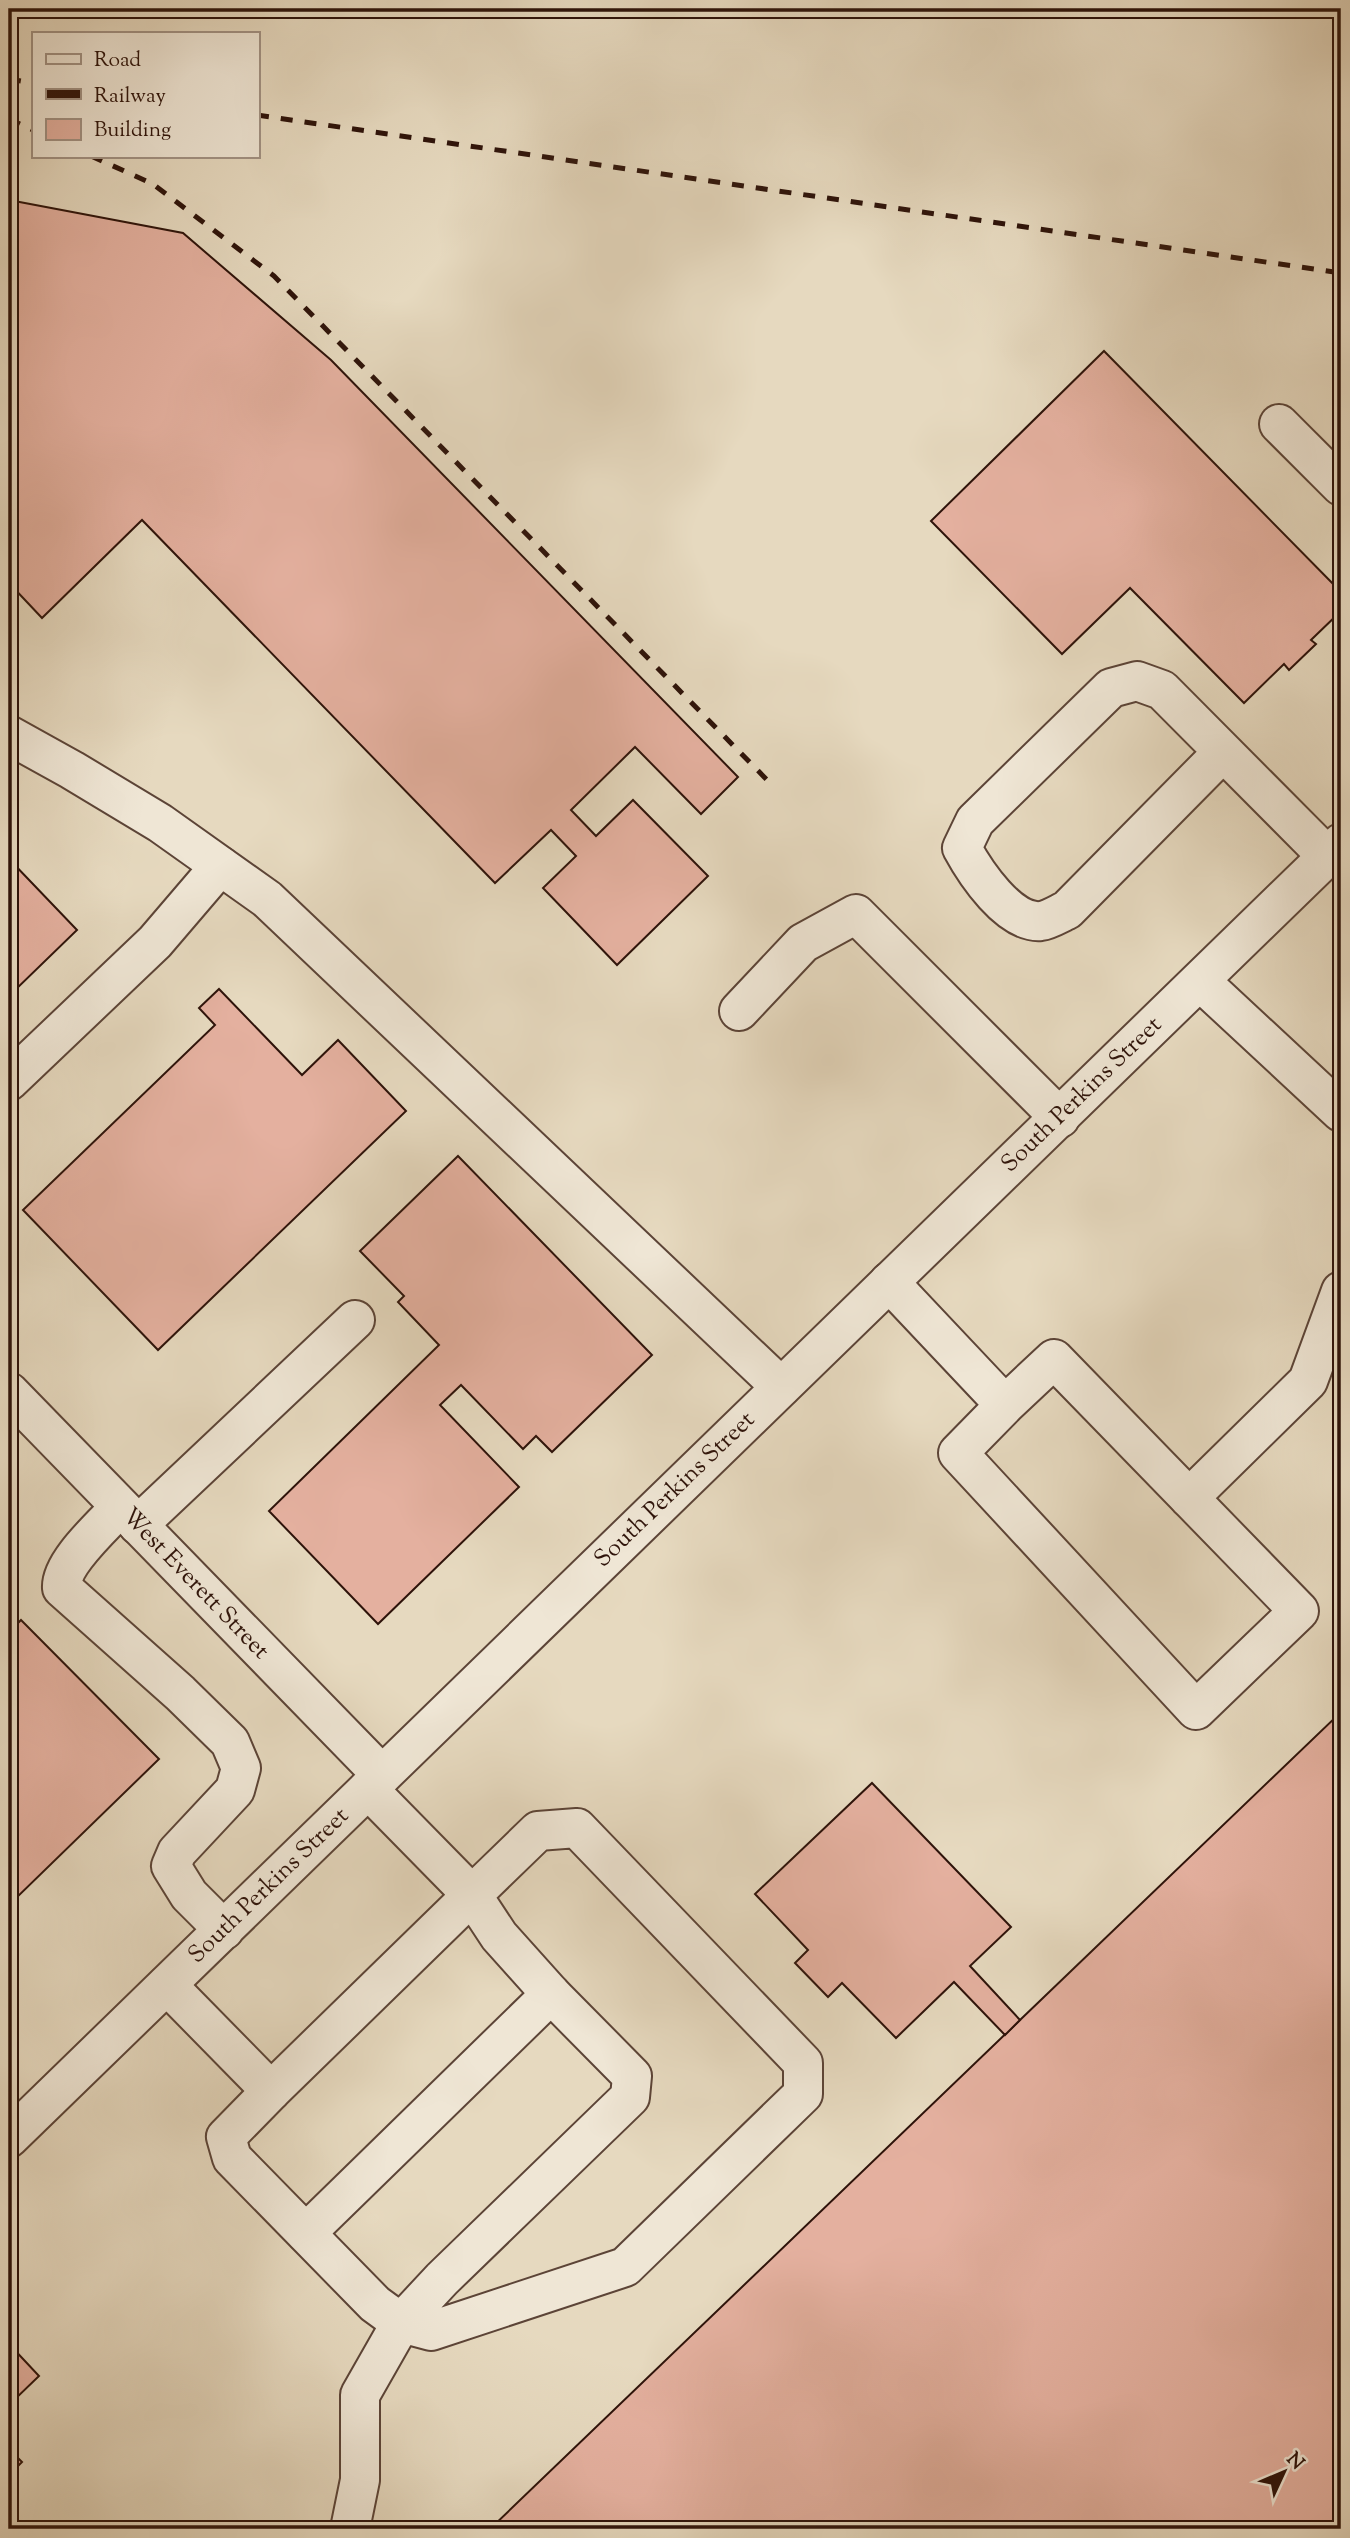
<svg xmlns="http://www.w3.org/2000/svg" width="1350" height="2538" viewBox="0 0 1350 2538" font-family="'Sorts Mill Goudy',serif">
<rect width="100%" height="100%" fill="#e6d9bf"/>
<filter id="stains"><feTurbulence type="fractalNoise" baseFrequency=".00286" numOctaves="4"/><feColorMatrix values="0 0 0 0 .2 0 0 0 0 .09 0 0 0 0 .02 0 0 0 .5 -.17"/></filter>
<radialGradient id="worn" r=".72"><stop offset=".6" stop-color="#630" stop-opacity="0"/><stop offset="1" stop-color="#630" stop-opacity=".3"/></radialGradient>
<g fill="#e4b09f" stroke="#2e130a" stroke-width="2">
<path d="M9,200l174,33 148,127 407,417 -37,37 -66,-67 -64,63 25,26 37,-36 75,76 -91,89 -74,-77 33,-32 -25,-26 -56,53 -353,-363 -100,98 -33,-35z"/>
<path d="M1104,351l237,241v19l-30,29 5,4 -27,26 -5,-6 -40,39 -114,-115 -68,66 -131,-133z"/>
<path d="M9,859l68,71 -68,66z"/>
<path d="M219,989l83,86 36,-35 68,71 -248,239 -135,-140 192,-185 -16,-17z"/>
<path d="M458,1156l194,199 -100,97 -16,-16 -13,13 -62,-64 -21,20 79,82 -141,137 -109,-113 170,-166 -41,-43 6,-6 -44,-45z"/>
<path d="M21,1620l138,139 -150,146v-273z"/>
<path d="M1341,1712v817h-851l530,-509z"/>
<path d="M872,1783l139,144 -41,39 50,54 -15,15 -51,-53 -58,56 -54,-55 -14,14 -33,-34 13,-13 -53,-56z"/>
<path d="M9,2344l30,32 -30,29z"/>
<path d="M9,2449l13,13 -13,13z"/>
</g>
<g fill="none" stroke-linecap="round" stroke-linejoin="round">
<g stroke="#5c4437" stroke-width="42">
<g id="minor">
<path d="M1279,424l62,62"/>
<path d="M9,735l63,35 88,53 107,76 514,488"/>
<path d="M1223,752l-156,158c-7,3 -18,10 -26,11 -32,3 -66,-49 -79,-73l13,-27 136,-133 26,-7 25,9 165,166"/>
<path d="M1200,981l141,131"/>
<path d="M739,1011l64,-68 53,-29 204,204"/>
<path d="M9,1081l146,-139 65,-76"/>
<path d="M889,1282l116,123 49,-46 245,252 -103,99 -238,-257 47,-48"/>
<path d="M9,1392l373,383"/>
<path d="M1189,1498l119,-117 33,-90"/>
<path d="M120,1507c-16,18 -60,56 -58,81l118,105 50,49 11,26 -6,22 -58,62 -6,14 18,29 35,35"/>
<path d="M138,1525l217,-205"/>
<path d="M167,1985l104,106 201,-196 -104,-106"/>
<path d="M271,2091l-45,46 6,21 143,146 26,19 30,8 194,-64 178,-173v-31l-226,-235 -39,3 -66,64 27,41 52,58 81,82 -2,21 -188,182 -41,44 -41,72v85l-10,49"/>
<path d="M9,2138l1332,-1295"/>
<path d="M306,2233l245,-239"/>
</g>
</g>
<use href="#minor" stroke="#efe6d5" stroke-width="38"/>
<g stroke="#2e130a" stroke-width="5" stroke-dasharray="12 12" stroke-linecap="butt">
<path d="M9,79l24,4"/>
<path d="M257,115l1084,158"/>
<path d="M9,119l24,11"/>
<path d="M91,156l62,28 121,92 498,509"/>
</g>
</g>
<g text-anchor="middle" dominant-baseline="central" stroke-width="5" stroke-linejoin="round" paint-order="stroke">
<g font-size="24" fill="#2e130a" stroke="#efe6d5">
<text transform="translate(1082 1095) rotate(-44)">South Perkins Street</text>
<text transform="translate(675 1490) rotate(-44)">South Perkins Street</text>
<text transform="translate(195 1584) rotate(46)">West Everett Street</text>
<text transform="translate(269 1886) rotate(-44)">South Perkins Street</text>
</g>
</g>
<rect width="1350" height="2538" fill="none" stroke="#e6d9bf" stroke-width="35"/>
<rect x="10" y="10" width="1329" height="2517" fill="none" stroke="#2e130a" stroke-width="3.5"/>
<rect x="18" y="18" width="1315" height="2503" fill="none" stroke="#2e130a" stroke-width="2"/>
<rect x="32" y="32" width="228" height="126" fill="#efe6d5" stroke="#a29284" stroke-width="2"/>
<rect x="46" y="54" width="35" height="10" fill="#efe6d5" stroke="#a29284" stroke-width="2"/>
<text x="94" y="66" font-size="21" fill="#2e130a">Road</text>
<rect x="46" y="89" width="35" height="10" fill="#2e130a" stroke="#a29284" stroke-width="2"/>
<text x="94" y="102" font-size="21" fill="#2e130a">Railway</text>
<rect x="46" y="119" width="35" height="21" fill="#e4b09f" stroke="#a29284" stroke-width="2"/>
<text x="94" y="136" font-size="21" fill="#2e130a">Building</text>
<g transform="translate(1284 2472) rotate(46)" stroke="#efe6d5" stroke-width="5" paint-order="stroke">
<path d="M0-5L12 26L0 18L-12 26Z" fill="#2e130a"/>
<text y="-10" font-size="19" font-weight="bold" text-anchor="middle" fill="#2e130a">N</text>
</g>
<rect width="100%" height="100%" filter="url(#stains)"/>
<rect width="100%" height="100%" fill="url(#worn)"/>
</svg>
